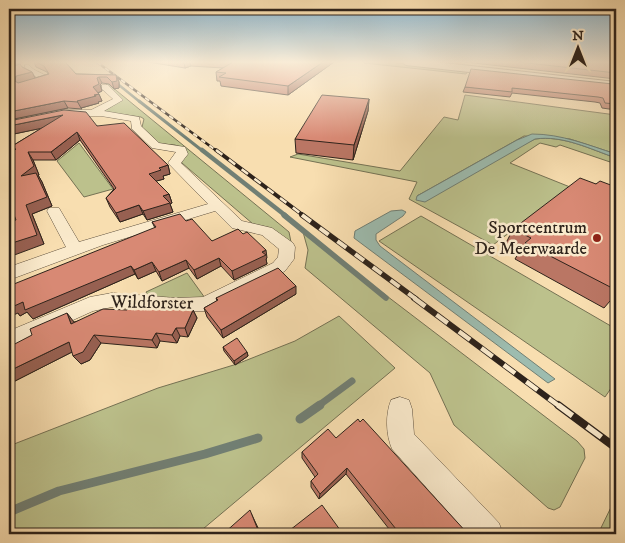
<svg xmlns="http://www.w3.org/2000/svg" width="625" height="543" viewBox="0 0 625 543" font-family="'IM FELL DW Pica',serif">
<rect width="100%" height="100%" fill="#f8deb0"/>
<filter id="stains"><feTurbulence type="fractalNoise" baseFrequency=".004" numOctaves="4"/><feColorMatrix values="0 0 0 0 .2 0 0 0 0 .09 0 0 0 0 .02 0 0 0 .5 -.17"/></filter>
<radialGradient id="worn" r=".72"><stop offset=".6" stop-color="#630" stop-opacity="0"/><stop offset="1" stop-color="#630" stop-opacity=".3"/></radialGradient>
<g fill="#bcc18c" stroke="#757254">
<path d="M389,62l73,8 6,1 -2,3 -102,-11z"/>
<path d="M106,82l177,145 6,5 3,15 -21,-19 -18,-4 -71,-61 -2,-3 5,-11 -10,-4 -15,-1 -18,-17 2,-8 -3,-2 -38,-5 18,-13 -14,-13z"/>
<path d="M465,95l151,20v39l-46,-15 -46,-3 -107,60 118,-57c28,-4 55,10 81,19v6l-56,-19 -4,2 -16,-4 -30,20 60,24 -77,58 -84,-46 8,-17 -127,-25 8,-3 102,17 44,-54 14,3z"/>
<path d="M79,143l34,46 -29,8 -27,-36z"/>
<path d="M421,216l195,113v52l-11,16 -226,-156z"/>
<path d="M303,232l274,209 7,8 1,9 -25,49 -6,3 -6,-2 -94,-83 -24,-52 -125,-105 3,-18z"/>
<path d="M187,273l18,25 -55,2 -4,-8z"/>
<path d="M339,316l56,52 -198,166h-188v-88l149,-58 79,-24 58,-23z"/>
<path d="M616,497v37h-18z"/>
</g>
<g fill="#9dbcaf" stroke="#717f74">
<path d="M532,134c30,0 56,11 84,20v4c-26,-9 -53,-23 -81,-19l-110,63 -9,-2 1,-4 100,-56z"/>
<path d="M402,210l4,2 -3,4 -27,18v6l4,6 175,133 -7,4 -194,-145 1,-7 36,-20z"/>
</g>
<g fill="none" stroke-linecap="round" stroke-linejoin="round">
<path stroke="#717f74" stroke-width="2.5" d="M114,81l26,21"/>
<path stroke="#717f74" stroke-width="3" d="M139,101l65,51"/>
<path stroke="#717f74" stroke-width="4.5" d="M202,150l84,66"/>
<path stroke="#717f74" stroke-width="5.5" d="M284,215l102,83"/>
<path stroke="#717f74" stroke-width="7" d="M318,406l34,-25"/>
<g stroke="#717f74" stroke-width="9">
<path d="M300,419l20,-14"/>
<path d="M9,512l50,-21 146,-37 53,-16"/>
</g>
<g stroke="#605240" stroke-width="1">
<g id="minor">
<path d="M25,65h4c5,7 15,7 21,15l-17,7h-6v-4l14,-4 -15,-7z"/>
<path d="M102,85h6l15,15 -19,11 35,6 2,9 18,17 26,4 3,7 -7,9 61,58 30,7 21,15 2,4 -1,12 -9,12 -80,40 -29,1 -64,-5 -19,4 -84,38v-18l81,-34 22,-4 64,5 27,-1 70,-34 5,-6 1,-8 -17,-14 -30,-7 -17,-17 -112,34 -94,35v-13l57,-20 -19,-36 2,-3h10l20,34 129,-38 -40,-41 8,-11 -24,-4 -20,-19 -1,-8 -30,-5h-38l-5,-3 5,-3h28l22,-11 -11,-10z"/>
<path d="M400,397l9,3 3,9 2,25 85,89 4,11h-35l-76,-85c-6,-14 -7,-34 -1,-49z"/>
</g>
</g>
<g stroke="#605240" stroke-width="2">
<path id="tertiary" d="M402,62h33l181,20v6l-210,-23z"/>
</g>
<use href="#minor" fill="#faeacc" fill-rule="evenodd"/>
<use href="#tertiary" fill="#faeacc" fill-rule="evenodd"/>
<g stroke="#2e231b" stroke-width="2.5">
<path id="rail-far4" d="M97,62l121,90"/>
</g>
<g stroke="#2e231b" stroke-width="4">
<path id="rail-far3" d="M216,150l88,66"/>
</g>
<g stroke="#2e231b" stroke-width="5.5">
<path id="rail-far2" d="M302,215l114,84"/>
</g>
<g stroke="#2e231b" stroke-width="6">
<path id="rail-far1" d="M414,298l145,108"/>
</g>
<g stroke="#2e231b" stroke-width="8">
<path id="rail" d="M558,405l58,43"/>
</g>
<use href="#rail-far4" stroke="#faeacc" stroke-width="2" stroke-dasharray="5" stroke-linecap="butt"/>
<use href="#rail-far3" stroke="#faeacc" stroke-width="2.5" stroke-dasharray="8" stroke-linecap="butt"/>
<use href="#rail-far2" stroke="#faeacc" stroke-width="4" stroke-dasharray="11" stroke-linecap="butt"/>
<use href="#rail-far1" stroke="#faeacc" stroke-width="4.5" stroke-dasharray="14" stroke-linecap="butt"/>
<use href="#rail" stroke="#faeacc" stroke-width="5.5" stroke-dasharray="18" stroke-linecap="butt"/>
</g>
<g fill="#ba7664" stroke="#2e231b">
<path d="M34,62h31l11,12 40,1 3,7v6l-5,1 -5,-5 -7,-1 -2,2 2,6 -4,2 4,8 -4,1 1,1 -18,5 1,1 -14,-1 -59,12v-52l13,-1 10,5 3,6 13,-4 -1,-2 -11,-5z"/>
<path d="M148,62h186l-46,33 -67,-9 -1,-5h-3l-1,-9 7,-4 -32,-2 -6,2z"/>
<path d="M465,62h151v17z"/>
<path d="M465,87l147,3h4v20l-14,-2 -2,-5 -5,-1 -83,-9 -2,4 -47,-5z"/>
<path d="M369,99l-1,12 -15,49 -57,-7 -1,-14z"/>
<path d="M9,121l88,5 71,39 2,9 -7,2 1,3 -8,2 13,13 3,9 -2,1 3,8 -26,8 -4,-6 -23,8 -10,-15 -4,-9 8,-9 -34,-49 -24,20h-23l6,15h-1l4,7 10,24 -20,8 12,30 -28,-24 -6,-67 -1,-2v-3l33,-20 -33,7z"/>
<path d="M596,184l20,3v118l-6,-4 -6,7 -89,-49 4,-7 -14,-7 8,-16z"/>
<path d="M186,221l26,20 55,17 -1,1 1,5 -33,16 -13,-14 -24,13 -8,-11 -27,13 -6,-10 -18,8 -3,-5 -102,45 -6,-7 -7,4 -2,-3 137,-85 -3,-6z"/>
<path d="M296,294l-73,44 -16,-21 -3,-9 13,-7 -1,-3z"/>
<path d="M171,308l22,2 4,8 -9,19 -8,-1 -3,7 -17,-2 -3,7 -56,-5 -11,17 -9,4 -9,-12 -57,29 -5,-5 64,-54 53,-12z"/>
<path d="M223,347l24,5 1,4 -13,9 -11,-14z"/>
<path d="M336,438l132,96h-75l-47,-60 -27,25 -8,-12v-6l4,-4 -13,-19v-6z"/>
</g>
<g fill="#976051" stroke="#2e231b">
<path d="M9,62h14l-14,5z"/>
<path d="M184,62h6l1,4 -6,2z"/>
<path d="M323,62h11l-46,33v-9z"/>
<path d="M32,72l3,6 -16,10 -4,-7 1,-5z"/>
<path d="M116,75l3,7v6l-5,1 -2,-7z"/>
<path d="M99,77l3,6 -2,2 2,6 -7,3 -2,-7 4,-9z"/>
<path d="M99,94l3,7 -4,1 1,1 -18,5 -4,-7z"/>
<path d="M369,99l-1,12 -15,49 1,-15z"/>
<path d="M64,101l4,7 -59,12v-8z"/>
<path d="M63,115l4,8 -58,12v-9z"/>
<path d="M77,132l3,8 -24,20 -5,-8z"/>
<path d="M28,152l5,8 6,15h-1l4,7 10,24 -20,8 12,30 -35,13v-13l17,-39 -5,-29z"/>
<path d="M168,165l2,9 -7,2 1,3 -11,3 -4,-8 10,-6z"/>
<path d="M169,194l3,9 -2,1 3,8 -26,8 -4,-9 20,-15z"/>
<path d="M139,205l4,9 -23,8 -4,-9z"/>
<path d="M266,250l1,8 -1,1 1,5 -33,16 -2,-9z"/>
<path d="M219,258l2,8 -24,13 -3,-9z"/>
<path d="M186,260l3,8 -27,13 -3,-9z"/>
<path d="M152,262l4,9 -18,8 -4,-9z"/>
<path d="M131,266l4,8 -102,45 -6,-7 -7,4 -2,-3 -9,4v-12l14,-3z"/>
<path d="M296,286v8l-73,44 -2,-8z"/>
<path d="M193,310l4,8 -9,19 -3,-9z"/>
<path d="M67,313l7,9 4,10 -7,-8z"/>
<path d="M176,328l4,8 -3,7 -5,-8z"/>
<path d="M156,333l4,8 -3,7 -5,-8z"/>
<path d="M94,335l7,8 -11,17 -9,4 -8,-8z"/>
<path d="M69,342l7,8 -61,31 -5,-5 -1,1v-6z"/>
<path d="M247,352l1,4 -13,9 -1,-4z"/>
<path d="M347,468l-1,6 -27,25 1,-5z"/>
<path d="M251,513l9,19 -4,2h-4z"/>
</g>
<g fill="#d88974" stroke="#2e231b">
<path d="M36,62h29l11,12 40,1 1,6 -5,1 -5,-5h-8l-2,1 2,6 -6,3 6,7 -5,1 2,1 -19,5 1,1 -14,-1 -55,11v-44l11,-4 2,3 10,5 -16,4 -1,5 3,2 31,-9 -5,-8z"/>
<path d="M233,62h90l-35,24 -69,-9 7,-4 -10,-1z"/>
<path d="M519,62h97v11z"/>
<path d="M471,69l142,15 -1,6h4v14l-11,-1 -2,-5 -5,-1 -86,-9v4l-47,-5z"/>
<path d="M322,95l47,4 -15,46 -59,-6z"/>
<path d="M64,110l22,2 11,14 27,-3 44,42 -9,3 2,2 -12,4 20,20 -6,2 7,7 -27,8 -4,-6 -23,8 -10,-15 10,-10 -39,-56 -26,20h-23l6,14 -13,10 15,-3 11,24 -21,8 11,30 -28,9v-22l7,-2 -7,-18v-48l7,-5h-7v-1l54,-33 -54,11v-5z"/>
<path d="M580,178l16,6 4,-3 16,6v103l-91,-47 6,-5 -18,-9z"/>
<path d="M180,214l6,7 6,-2 20,22 26,-12 5,5 4,-2 19,18 -4,2 4,3 -34,16 -13,-13 -25,12 -8,-10 -27,12 -7,-10 -18,8 -3,-4 -106,44 -2,-8 -11,5 -1,-3 -2,1v-19l147,-59 -4,-5z"/>
<path d="M278,268l18,18 -75,44 -17,-22 14,-8 -2,-2z"/>
<path d="M132,302l38,3 -1,3 24,2 -8,18h-9l-4,7 -16,-2 -4,7 -58,-5 -11,17 -10,4 -4,-14 -60,29v-24l23,-12 -2,-6 37,-16 4,11 32,-15 24,1z"/>
<path d="M237,338l10,14 -13,9 -11,-14z"/>
<path d="M358,419l2,3 3,-3 105,115h-68l-53,-66 -27,26 -9,-13 7,-7 -16,-22 26,-23 8,9z"/>
<path d="M322,505l21,29h-51l-2,-4z"/>
<path d="M250,510l8,20 -6,4h-29z"/>
</g>
<linearGradient id="sky" x2="0" y2="1"><stop stop-color="#8ab7d1"/><stop offset="0.45" stop-color="#fcf0db"/><stop offset="1" stop-color="#fcf0db" stop-opacity="0"/></linearGradient>
<rect width="625" height="138" fill="url(#sky)"/>
<circle fill="#8f2418" stroke="#faeacc" stroke-width="2" cx="597" cy="238" r="5"/>
<g text-anchor="middle" dominant-baseline="central" stroke-width="5" stroke-linejoin="round" paint-order="stroke">
<g font-size="18" fill="#2e231b" stroke="#faeacc" text-anchor="end">
<text x="587" y="228">Sportcentrum<tspan x="587" dy="21">De Meerwaarde</tspan></text>
</g>
<g font-size="18" fill="#2e231b" stroke="#faeacc">
<text transform="translate(152 303) rotate(1)">Wildforster</text>
</g>
</g>
<rect width="625" height="543" fill="none" stroke="#f8deb0" stroke-width="30"/>
<rect x="10" y="10" width="605" height="523" fill="none" stroke="#2e231b" stroke-width="2.5"/>
<rect x="15" y="15" width="595" height="513" fill="none" stroke="#2e231b"/>
<g transform="translate(578 48)" stroke="#faeacc" stroke-width="4" paint-order="stroke">
<path d="M0-4L9 19L0 12L-9 19Z" fill="#2e231b"/>
<text y="-8" font-size="14" font-weight="bold" text-anchor="middle" fill="#2e231b">N</text>
</g>
<rect width="100%" height="100%" filter="url(#stains)"/>
<rect width="100%" height="100%" fill="url(#worn)"/>
</svg>
